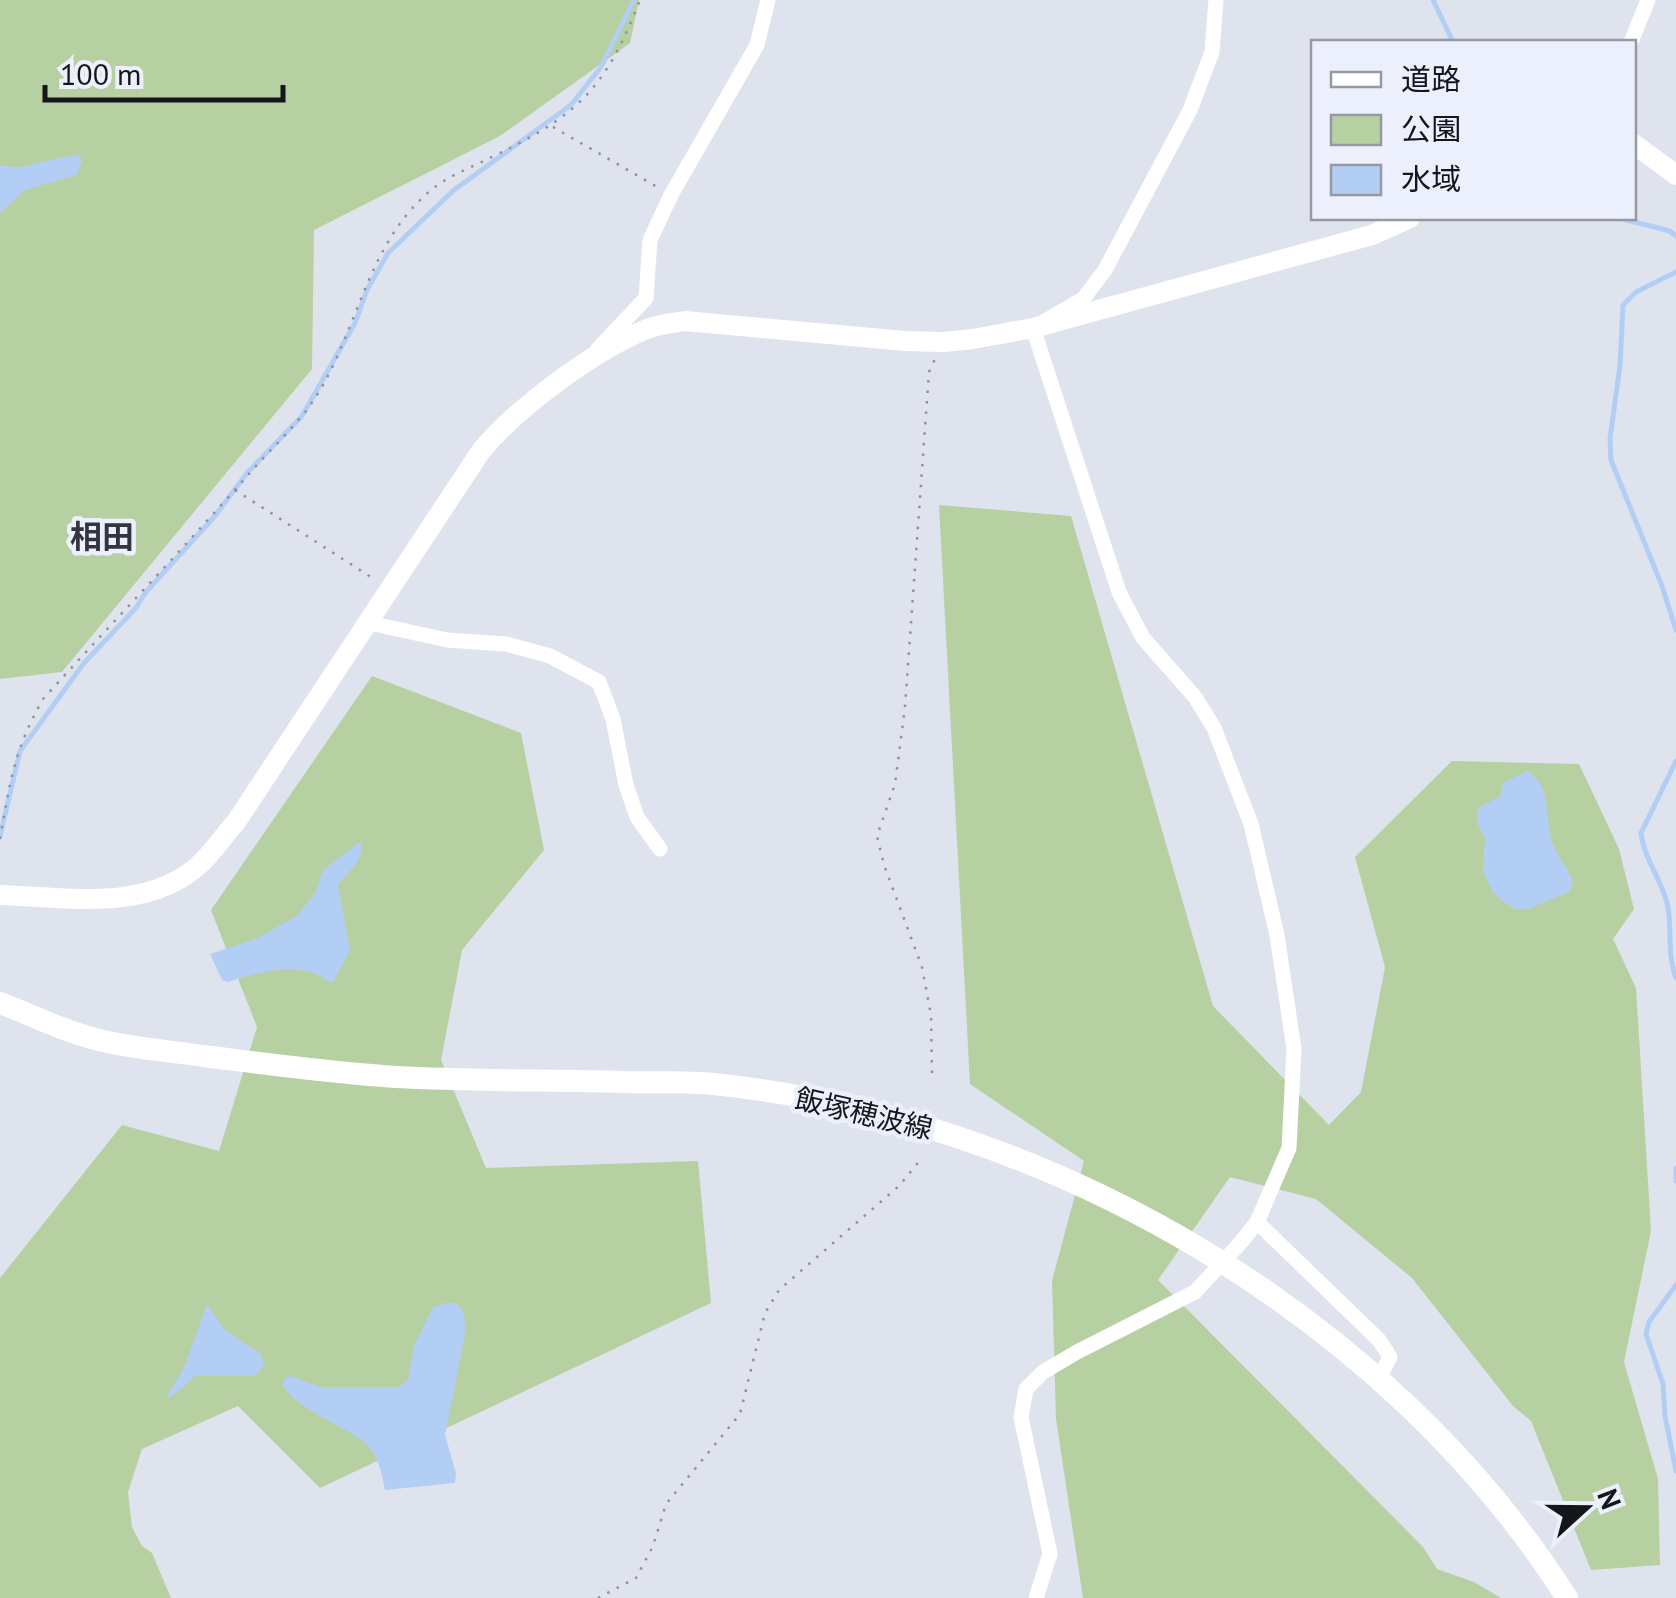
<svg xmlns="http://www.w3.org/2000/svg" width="1676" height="1598" viewBox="0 0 1676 1598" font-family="'PT Sans','Noto Sans JP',sans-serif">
<rect width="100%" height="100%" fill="#dee3ee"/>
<g fill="#b7d0a2">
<path d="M0,0h639l-9,43 -130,93 -186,94 -2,139 -250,303 -62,7z"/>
<path d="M939,505l132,11 142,490 116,119 32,-33 24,-125 -30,-110 97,-96 127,3 40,85 15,60 -21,30 23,49 15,243 -27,131 34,117 2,86 -69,5 -60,-149 -18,-15 -101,-128 -96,-79 -86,-22 -72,103 265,267 14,22 37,13 27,16h-418l-27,-179 -4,-138 32,-120 -114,-77z"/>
<path d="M372,676l149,57 23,117 -82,100 -21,110 45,108 212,-7 13,142 -391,185 -82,-82 -96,43 -14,43 4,35 10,19 10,7 19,45h-171v-320l122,-153 97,26 38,-124 -46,-117z"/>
</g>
<g fill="#b3cef5">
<path d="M74,155l6,1 2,5 -5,14 -52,15 -25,23v-47l21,1z"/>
<path d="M1528,771c24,17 16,42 23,67 4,16 17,29 22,44l-4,10 -43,18 -11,-1 -13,-8 -10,-10 -9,-21 2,-31 -8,-17 2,-15 22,-11 2,-13z"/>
<path d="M360,842c7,15 -12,30 -22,43l12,65 -16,31 -3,2c-31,-25 -70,-11 -103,-1l-6,-2 -12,-26 48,-16 40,-23 18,-24 7,-21z"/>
<path d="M445,1303h12l6,9 3,17 -21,106 11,38 -1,10 -70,7c-3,-14 -6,-34 -18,-45 -26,-23 -63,-30 -85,-60l2,-6 7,-3 29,11h78l10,-7 6,-34 19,-39z"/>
<path d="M207,1304l18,26 36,24 3,12 -9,10h-60l-25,22h-4l18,-30z"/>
</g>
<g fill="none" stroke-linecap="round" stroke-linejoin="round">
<g stroke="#b3cef5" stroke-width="5">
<path d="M1433,0l20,42"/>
<path d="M1619,218l51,13 6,5"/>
<path d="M1676,272l-40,20 -13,13 -3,61 -10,72 1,22 51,126 14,44"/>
<path d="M1676,761l-35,72c3,27 22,48 27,74 4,24 -1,48 8,71"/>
<path d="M0,836l20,-85 64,-88 52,-55 9,-15 70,-77 32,-43 55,-57 53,-93 12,-33 21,-37 66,-63 117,-85 30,-38 33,-67"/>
<path d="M1676,1168v13"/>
<path d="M1676,1285l-27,37 -3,12 17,50 2,32 11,55"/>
</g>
<g stroke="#8f929b" stroke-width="2.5" stroke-dasharray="2.5 8" stroke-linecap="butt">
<path d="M553,127l106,61"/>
<path d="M235,490l139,89"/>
<path d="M0,839c10,-57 14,-89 43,-140 68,-75 138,-148 205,-224 22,-26 51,-51 69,-80 36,-58 48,-131 92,-183 29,-34 49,-38 87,-57 84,-41 110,-68 144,-155"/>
<path d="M932,1073l-1,-58 -9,-48 -38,-102 -7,-29 18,-52 10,-77 24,-335 6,-13"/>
<path d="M598,1598l38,-20 17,-32 13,-42 74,-90 25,-101 14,-23 120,-104 23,-28"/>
</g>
<g stroke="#fff" stroke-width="15">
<path d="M1631,42l17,-42"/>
<path d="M597,350l49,-52 4,-58 21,-45 86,-150 11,-45"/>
<path d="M365,622l82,18 59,4 44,12 49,26 14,37 13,66 11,32 23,32"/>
<path d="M1257,1222l122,118 11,17 -11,21"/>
<path d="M1036,1598l14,-44 -29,-137 5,-28 17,-17 34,-20 118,-60 47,-51 15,-19 32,-74 5,-99 -17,-114 -26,-111 -37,-96 -19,-31 -52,-59 -24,-46 -86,-264 50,-29 22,-29 85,-160 22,-58 4,-52"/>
</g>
<g stroke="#fff" stroke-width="20">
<path d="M1634,144l42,31"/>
<path d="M0,895c66,2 149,18 201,-32 13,-12 23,-28 35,-41l245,-371c37,-44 112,-100 166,-122 12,-5 26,-6 38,-8l220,20 38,1 30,-3 60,-11 339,-93 38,-17"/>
</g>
<path stroke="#fff" stroke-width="22" d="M0,1003c35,13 71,32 108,39 31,7 64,9 95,14 64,8 129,17 193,21 76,4 153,3 229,5 29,1 59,-1 88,2 332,33 674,230 854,514"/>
</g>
<g text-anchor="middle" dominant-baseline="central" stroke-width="9" stroke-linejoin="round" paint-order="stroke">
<g font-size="28" fill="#15161a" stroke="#ecf0fc">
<text transform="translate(864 1113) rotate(13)">飯塚穂波線</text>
</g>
<g font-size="32" font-weight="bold" fill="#32353e" stroke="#ecf0fc">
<text x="102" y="536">相田</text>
</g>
</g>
<rect x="1311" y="40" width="325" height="180" fill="#ecf0fc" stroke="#9699a2" stroke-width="2.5"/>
<rect x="1331" y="72" width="50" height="15" fill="#ffffff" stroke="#9699a2" stroke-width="2.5"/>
<text x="1401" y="90" font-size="30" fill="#15161a">道路</text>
<rect x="1331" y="115" width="50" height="30" fill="#b7d0a2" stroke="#9699a2" stroke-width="2.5"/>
<text x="1401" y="140" font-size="30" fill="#15161a">公園</text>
<rect x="1331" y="165" width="50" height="30" fill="#b3cef5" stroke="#9699a2" stroke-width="2.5"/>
<text x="1401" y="190" font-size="30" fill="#15161a">水域</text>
<g transform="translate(1586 1508) rotate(69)" stroke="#ecf0fc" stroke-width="8" paint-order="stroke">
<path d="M0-8L18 38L0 25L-18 38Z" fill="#15161a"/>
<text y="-15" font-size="28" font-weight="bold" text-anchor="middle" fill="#15161a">N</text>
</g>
<path d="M45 85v15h238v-15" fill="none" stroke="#15161a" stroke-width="5"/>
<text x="60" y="85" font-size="30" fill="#15161a" stroke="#ecf0fc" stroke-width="8" paint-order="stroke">100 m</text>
</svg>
